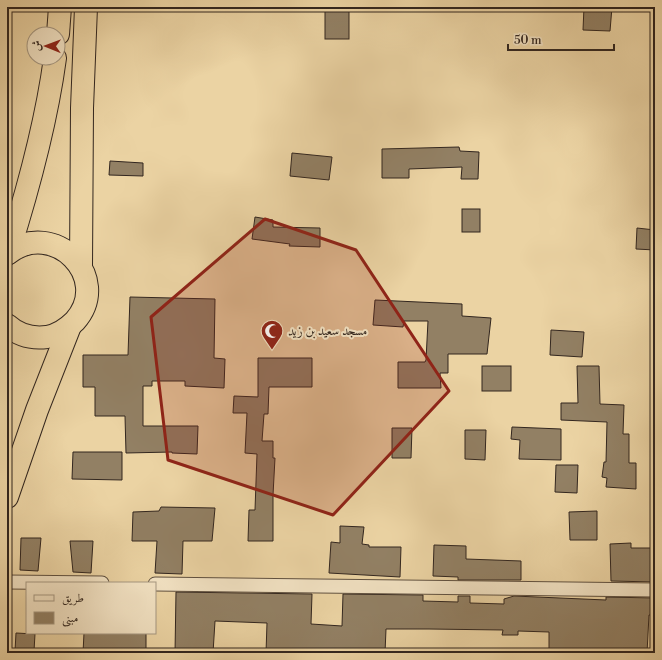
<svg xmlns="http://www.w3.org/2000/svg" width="662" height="660" viewBox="0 0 662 660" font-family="'Libre Bodoni',Amiri,serif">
<rect width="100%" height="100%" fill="#ebd3a3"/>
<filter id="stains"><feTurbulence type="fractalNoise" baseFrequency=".005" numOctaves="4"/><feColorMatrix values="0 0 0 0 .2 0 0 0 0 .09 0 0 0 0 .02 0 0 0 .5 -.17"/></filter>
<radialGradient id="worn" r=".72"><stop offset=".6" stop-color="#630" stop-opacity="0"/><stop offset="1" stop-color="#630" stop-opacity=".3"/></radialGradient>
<g fill="#928064" stroke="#32261f">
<rect x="325" y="7" width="24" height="32"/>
<path d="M584,7h28l-2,24 -27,-1z"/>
<path d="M459,147l1,4 19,1 -1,27h-17l1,-12 -53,2v9h-27v-29z"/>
<path d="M292,153l40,4 -3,23 -39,-4z"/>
<path d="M110,161l33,2v13l-34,-1z"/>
<rect x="462" y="209" width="18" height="23"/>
<path d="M255,217l18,3v7l47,1v19l-31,-1 1,-2 -38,-5z"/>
<path d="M637,228l18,2v20l-19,-1z"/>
<path d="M130,297l85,2 -1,59 11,1 -1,29 -39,-2v-5h-33v5h-9v40h55l-1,28 -25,-1v-1l-46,1 -1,-37h-30v-29h-12v-32h45z"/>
<path d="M375,300l87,4v12l29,2 -4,36h-39v19h-8l1,15h-43v-26h27l1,-2 2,-39h-24l-1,6 -30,-2z"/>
<path d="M551,330l33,2 -2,25 -32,-2z"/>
<path d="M258,358h54v29h-43l-1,27h-4l-2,27h11v17h2l-2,37v46h-25l1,-31h6l2,-56 -12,-1 2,-40h-14l1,-17 24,1z"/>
<rect x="482" y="366" width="29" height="25"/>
<path d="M577,366h22l1,38 24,1 -1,29h6v29h7v26l-30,-2 1,-9 -5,-1 2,-15h2l1,-40 -46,-2v-17h17z"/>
<path d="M512,427l49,2v31l-42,-1 1,-19 -9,-1z"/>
<path d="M392,428h20l-1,30h-19z"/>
<path d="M465,430h21l-1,30 -20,-1z"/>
<path d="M73,452h49v28l-50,-1z"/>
<path d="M556,465h22l-1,28 -22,-1z"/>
<path d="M161,507l54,1 -3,33h-29l-1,33 -27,-1 2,-32h-25l1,-29 26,-1z"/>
<path d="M597,511v29h-27l-1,-28z"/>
<path d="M340,526l24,1 -2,17 7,1v2h32l-1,30 -71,-4 2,-31 9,1z"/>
<path d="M21,538h20l-3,33 -18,-1z"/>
<path d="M70,541h23l-2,32 -18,-1z"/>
<path d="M631,543v5h24v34l-44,-1 -1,-37z"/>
<path d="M434,545l32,1v13l55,2v19h-63v-3l-25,-1z"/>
<path d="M176,592l136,2 -1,30 31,2 1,-32 80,1v6l35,1v-6h12v7l34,1v-5l10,-3 92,4v-3l49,1v17h-6l-2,38h-98v-21l-31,-1v4h-16l1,-5 -74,-1h-43l-1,24h-119l1,-30 -52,-2 -2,32h-38z"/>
<path d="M16,633l19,1 -1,17h-19z"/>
<path d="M84,633h62v20h-63z"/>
</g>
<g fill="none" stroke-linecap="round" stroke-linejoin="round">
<g stroke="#605140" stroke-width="15">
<g id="street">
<path d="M7,582l95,1"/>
<path d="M155,584l500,6"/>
</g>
</g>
<g stroke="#32261f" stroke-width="24">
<g id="highway">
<path d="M58,34l2,-27"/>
<path d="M8,253c20,-63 38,-128 47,-195"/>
<path d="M7,254c47,-37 106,24 68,67 -8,8 -17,14 -28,16 -15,2 -29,-2 -40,-12"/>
<path d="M81,267l1,-159 4,-101"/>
<path d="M7,497l30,-87 33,-84"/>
</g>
</g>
<use href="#street" stroke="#f2e2c3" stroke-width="13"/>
<use href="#highway" stroke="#ebd3a3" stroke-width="22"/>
</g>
<path fill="#8f2418" fill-opacity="0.2" stroke="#8f2418" stroke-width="3" stroke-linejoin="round" d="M265,219l91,31 93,141 -116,124 -165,-55 -17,-143z"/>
<defs>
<g id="mosque-pin" transform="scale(1.15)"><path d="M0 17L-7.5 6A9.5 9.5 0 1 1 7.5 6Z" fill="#8f2418" stroke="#f2e2c3"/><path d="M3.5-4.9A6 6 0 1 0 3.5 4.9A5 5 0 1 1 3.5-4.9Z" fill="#fff"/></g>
</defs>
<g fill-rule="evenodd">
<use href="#mosque-pin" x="272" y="331"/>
</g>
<g text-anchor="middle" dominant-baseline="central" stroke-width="4" stroke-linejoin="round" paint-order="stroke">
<g font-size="13" fill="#32261f" stroke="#f2e2c3" text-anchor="start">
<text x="288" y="331">مسجد سعيد بن زيد</text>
</g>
</g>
<rect width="662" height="660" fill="none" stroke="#ebd3a3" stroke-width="24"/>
<rect x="8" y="8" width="646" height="644" fill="none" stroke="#32261f" stroke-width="2"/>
<rect x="12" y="12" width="638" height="636" fill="none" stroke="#32261f"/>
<rect x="26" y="582" width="130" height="52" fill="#f2e2c3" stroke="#a59781"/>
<rect x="34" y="595" width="20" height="6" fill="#f2e2c3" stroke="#a59781"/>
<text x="62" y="602" font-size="12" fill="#32261f">طريق</text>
<rect x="34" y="612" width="20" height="12" fill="#928064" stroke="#a59781"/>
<text x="62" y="622" font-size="12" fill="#32261f">مبنى</text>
<g transform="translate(46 46) rotate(271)"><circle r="19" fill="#f2e2c3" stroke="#a59781"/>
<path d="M0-3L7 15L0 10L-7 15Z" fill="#8f2418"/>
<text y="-6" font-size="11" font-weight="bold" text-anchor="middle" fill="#32261f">ش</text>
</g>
<path d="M508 44v6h106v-6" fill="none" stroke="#32261f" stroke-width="2"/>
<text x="514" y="44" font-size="12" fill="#32261f" stroke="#f2e2c3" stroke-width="3" paint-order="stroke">50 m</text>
<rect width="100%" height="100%" filter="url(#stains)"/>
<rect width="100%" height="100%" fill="url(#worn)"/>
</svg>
